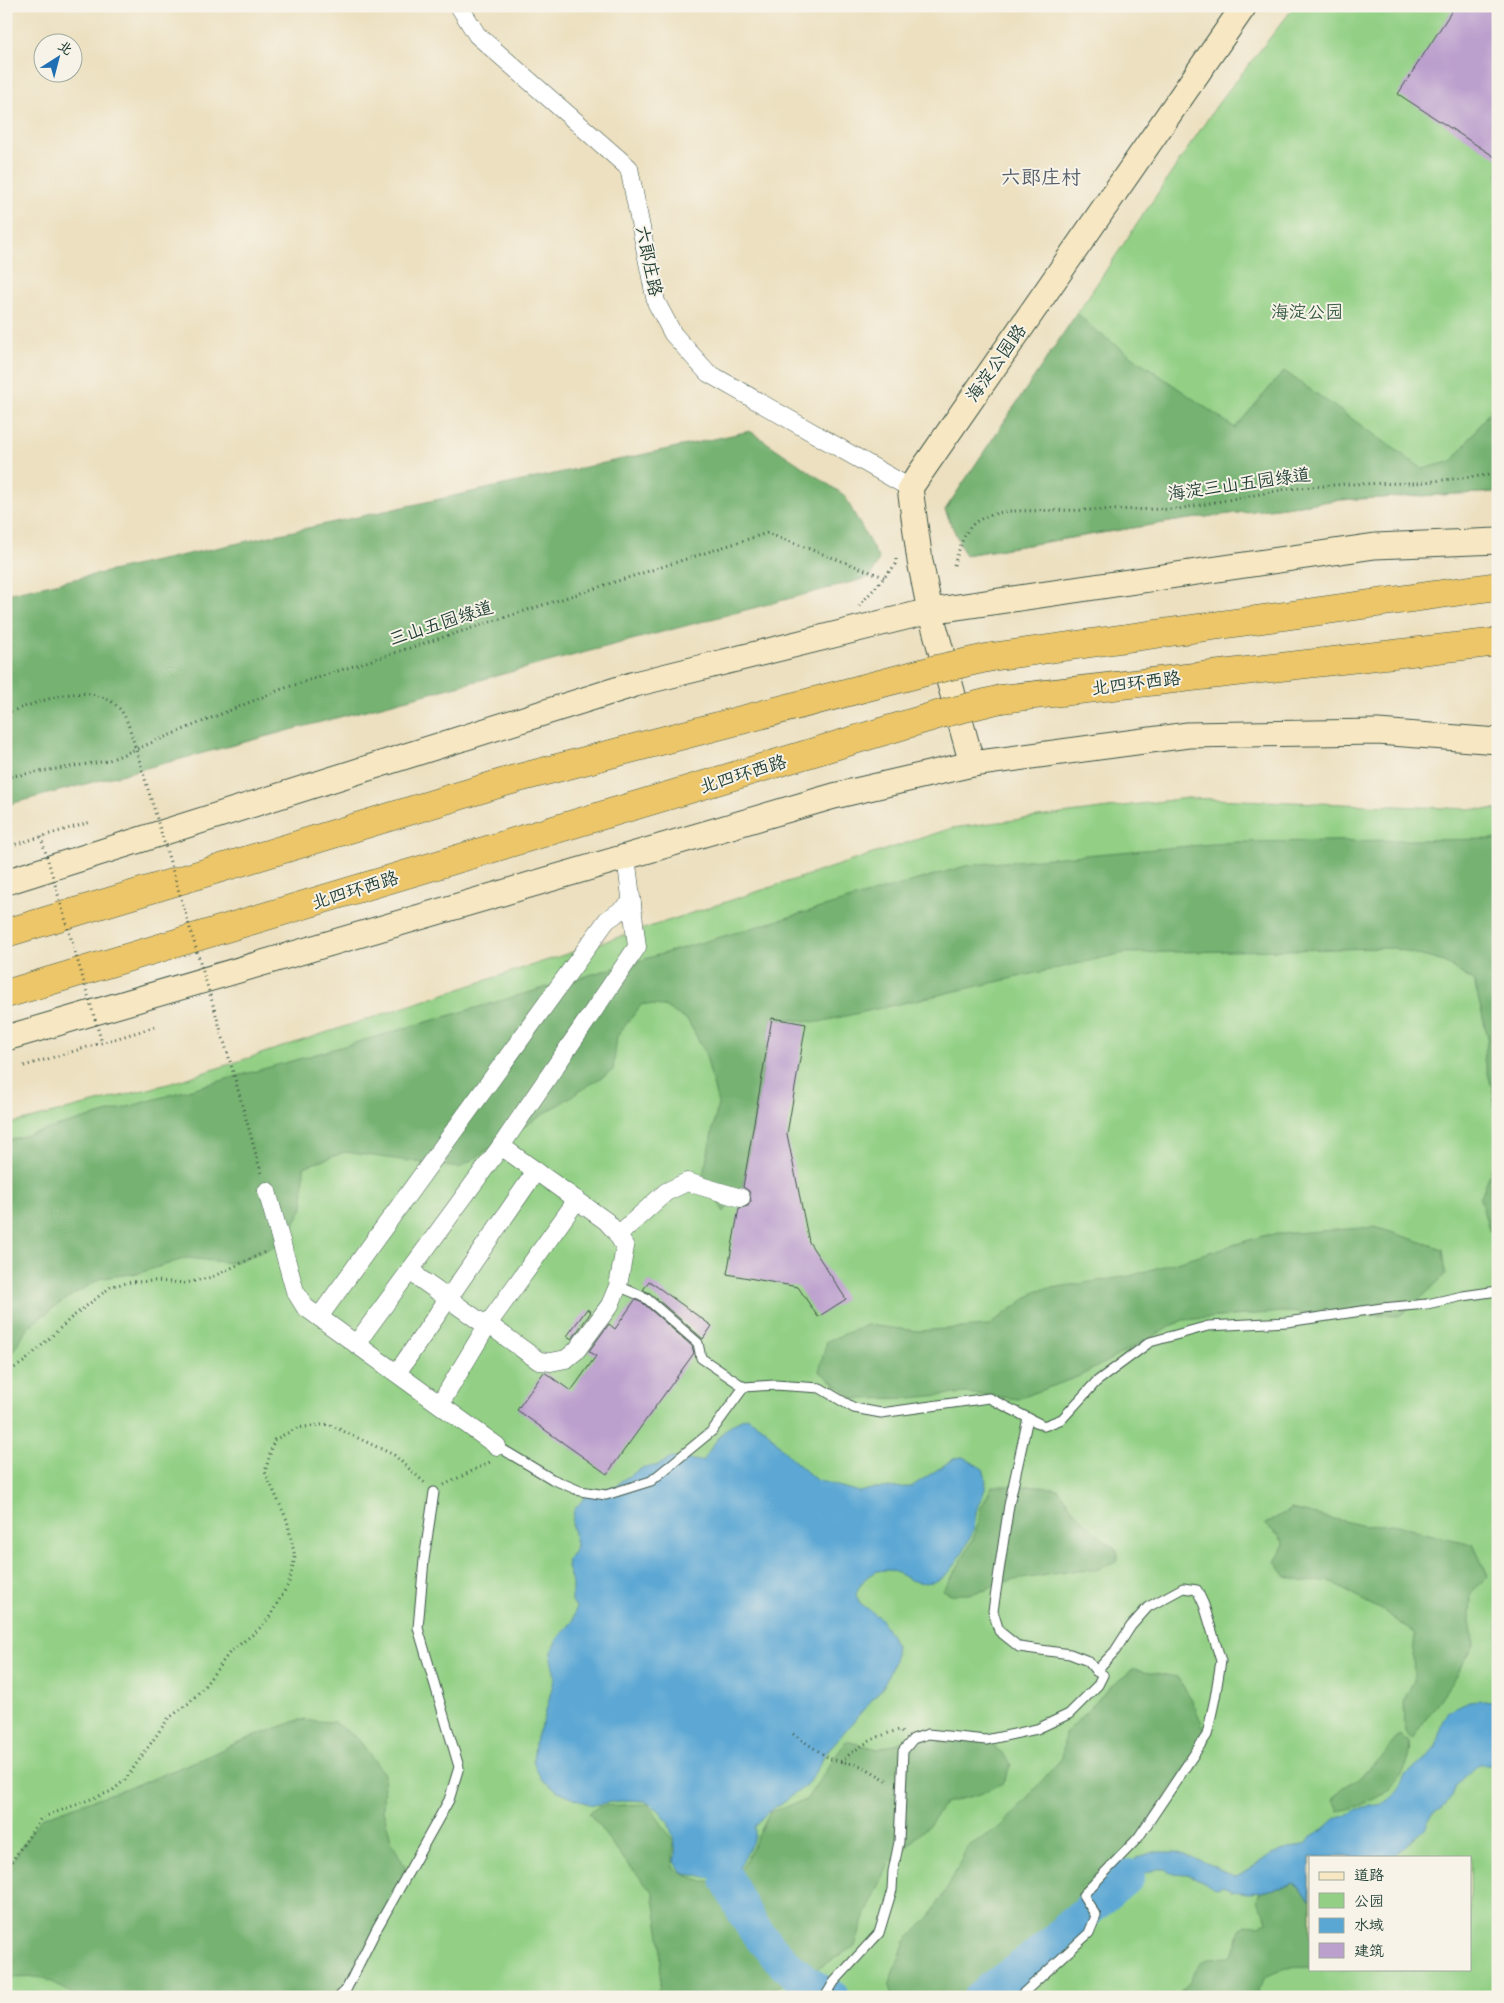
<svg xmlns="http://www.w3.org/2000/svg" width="1504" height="2003" viewBox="0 0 1504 2003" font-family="Sriracha,'LXGW WenKai TC',sans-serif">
<rect width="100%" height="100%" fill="#f7f3e8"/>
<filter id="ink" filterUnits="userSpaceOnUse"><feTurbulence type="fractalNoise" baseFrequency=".02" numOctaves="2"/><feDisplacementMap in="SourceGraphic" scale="10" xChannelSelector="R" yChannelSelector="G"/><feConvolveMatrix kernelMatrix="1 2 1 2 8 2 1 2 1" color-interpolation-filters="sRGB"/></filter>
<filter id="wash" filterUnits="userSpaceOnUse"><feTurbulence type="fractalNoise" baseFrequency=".0096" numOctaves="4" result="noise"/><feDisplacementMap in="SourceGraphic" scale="20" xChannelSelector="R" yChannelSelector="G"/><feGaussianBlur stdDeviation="1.12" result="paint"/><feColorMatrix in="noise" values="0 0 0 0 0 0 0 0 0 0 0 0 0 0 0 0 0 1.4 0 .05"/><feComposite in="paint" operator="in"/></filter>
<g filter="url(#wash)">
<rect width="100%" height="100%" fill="#ece0c0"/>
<g fill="#93d085" stroke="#59865c" fill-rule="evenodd">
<path d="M1295,6h203v486l-160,8 -156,20 -217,35 -20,-45 272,-405z"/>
<path d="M1187,798l311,12v1187h-1492v-872l166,-42 780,-255zM1310,1857h160v112h-160z"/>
</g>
<g fill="#76b272" stroke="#4a7853">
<path d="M1077,313l19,18 139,97 49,-57 139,98 30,-8 45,-61v92l-160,8 -156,20 -217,35 -20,-45z"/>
<path d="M750,431l94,64 35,64 -8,18 -865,228v-211z"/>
<path d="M1498,839v400l-9,-9 -9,-31 15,-39 1,-39 -3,-30 -9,-31 4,-23 -14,-55 -30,-20 -51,-14 -269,5 -305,69 -47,-4 -29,168 -19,26 -21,-36 15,-72 -13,-52 -17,-31 -24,-15 -22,-2 -25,32 -4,34 -154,98 -114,-16 -41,15 -1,41 -21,36 -50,19 -45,-5 -48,15 -38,5 -41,25 -32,24 -22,35v-221l314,-88 649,-188 267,-23z"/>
<path d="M1375,1227l68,22 3,25 -28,27 -19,15 -117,-4 -99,8 -103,56 -62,23 -52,-6 -57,5 -54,1 -36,-28 8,-30 40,-16 51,6 70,-5 50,-36 92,-14 136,-41z"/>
<path d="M992,1486h49l17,3c18,25 34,43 59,61v11l-21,9 -24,1 -75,12 -11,7 -18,4h-17l-9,-4 13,-18 18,-33 6,-18 1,-11z"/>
<path d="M1291,1509l74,17 29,-2 30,9 49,11 15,32 -17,17 -1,28 4,24 -20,34 -42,60 -7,-8 -1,-31 10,-20 -1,-24 2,-22 -27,-20 -60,-33 -23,1 -19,-5 -11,-15 9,-18 -5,-8 -14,-12z"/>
<path d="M1134,1669l43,8 14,21 16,37 -69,103 -55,57 13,21 -79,81h-125l-3,-11 16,-45 23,-22 22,-35 17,-37 35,-21 60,-68 3,-24 45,-47z"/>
<path d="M299,1720l35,2 25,18 25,34 -1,36 9,32 16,31 -69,124h-261l-35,-20 -37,1v-108l35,-52 106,-37 59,-24 30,-14z"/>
<path d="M928,1734l58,6 17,14 8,10 -8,19 -23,11 -35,9 -14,20 -42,41 -23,50 -11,32 -46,28 -56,23h-101l8,-10 1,-44 -8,-51 -32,-36 -32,-43 10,-7 49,-2 26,38 -1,26 29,14 29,1 14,-20 25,-51 36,-12 40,-59 32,8z"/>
<path d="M1399,1735l10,6c4,24 -16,49 -37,59 -11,6 -22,9 -34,11l-5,-12 10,-12 16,-9 20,-17z"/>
<path d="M1294,1884l7,4 9,11v68l-25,1 -19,8 -8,14 1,7h-82l25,-35 8,-4 21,-1c10,-13 1,-39 29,-31l7,-5 -3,-10 -8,-10 6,-9z"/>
</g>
<g fill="#5ba7d4" stroke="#3d7284">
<path d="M747,1417l18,12 24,27 27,24 43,12 16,-4 36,-1 44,-29 8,-1 20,12c8,22 -3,25 -7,44 -1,5 -1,10 -2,15 -3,9 -7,17 -12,25 -10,18 -20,33 -44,29 -11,-1 -20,-12 -32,-12 -15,0 -26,11 -30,25l4,8 20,15 9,14 7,14 -2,15 -10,25 -60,69 -3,8 -15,23 -39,27 -12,14v10l-12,24 -5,9 -11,9 -21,-1 -18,-4 -7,-3 -7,-11 2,-6 -2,-14 -6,-18 -9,-12 -14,-9 -19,-1 -33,5 -7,-2 -28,-12 -16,-11 -4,-7 -5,-13 3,-23 7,-15 12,-46 -4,-17 2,-12 5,-9 15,-17 3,-14 -4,-6v-18l-5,-16 1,-8 6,-7 2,-7 -4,-22 2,-13 11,-13 11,-7 20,-3 5,-6 23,-14 12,-1 16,-8 30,3c14,-19 22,-37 45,-44z"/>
<path d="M1478,1700l20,3v61h-19l-23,21 -5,13 -8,9 -10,6 -8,15 -29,26 -1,3h-85v42l-9,-11 -7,-4 -32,8 -14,1 -16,-2 -8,-5 -8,2 -28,-14 -17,-1 -5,-4h-10l-12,4 -6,7 -7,4h-4l2,-15 7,-11 23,-6h17l24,8 35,17 8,-3 28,-20 35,-10 7,-9 11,-6 11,-10 14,-4 10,-7 24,-4 16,-15 6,-14 19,-14 12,-14 6,-25 6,-11 21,-10z"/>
</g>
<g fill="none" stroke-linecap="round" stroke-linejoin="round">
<g stroke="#5ba7d4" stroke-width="34">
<path d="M727,1879c8,16 16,33 26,48 21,28 47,55 79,70"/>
<path d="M980,1997l66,-48 21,-21 61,-52"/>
</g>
</g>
<g id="blocks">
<g fill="#bb9fcd">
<path d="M1455,6h43v153l-100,-65z"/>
<path d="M772,1018l34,6 -19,110 22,108 37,57 -28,18 -20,-30 -71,-13 12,-66 9,-2 3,-5 -2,-10 -6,-4z"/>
<path d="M649,1281l63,45 -9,13 -53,-46 -7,-3z"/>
<path d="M635,1300l8,3 49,43 2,7 -87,121 -90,-64 27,-38 27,19 25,-35 -7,-5 20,-27 6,5z"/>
<path d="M587,1309l4,3 -19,27 -5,-3z"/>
</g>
</g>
</g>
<g filter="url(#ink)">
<use href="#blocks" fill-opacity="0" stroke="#3e5549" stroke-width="1"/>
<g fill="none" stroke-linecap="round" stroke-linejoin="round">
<g stroke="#3e5549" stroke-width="11">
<g id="lane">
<path d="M744,1387l31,-2 45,3 34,20 27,5 108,-15 55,28 18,-7 34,-37 54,-40 58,-16 79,-4 95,-14 45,-4 36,-8 35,-5"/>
<path d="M497,1446l55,33 28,12 26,4 45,-14 61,-50 32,-44 -43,-29 -3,-15 -52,-45 -28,-12"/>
<path d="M339,1997l7,-7 30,-60 73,-130 10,-33 -41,-139 6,-68 10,-68"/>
<path d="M825,1997l9,-15 45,-49 13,-43 1,-19 6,-29 4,-91 10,-12 15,-5 58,6 51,-11 32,-15 29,-29 5,-10 -7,-4 -8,-10 -18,-7 -51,-7 -20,-16 -6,-20 16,-106 19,-87"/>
<path d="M1019,1997l70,-64 7,-17 -13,-21 55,-57 69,-103 8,-37 6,-37 -17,-56 -7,-15 -14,-2 -35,19 -17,19 -16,25 -19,20"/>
</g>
</g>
<g stroke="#3e5549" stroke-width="19">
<g id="street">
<path d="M459,6l18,29 152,133 27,134 17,32 35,39 202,115"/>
<path d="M267,1191l28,100 10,16 192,139"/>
<path d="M618,1235l48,-43 21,-10 54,16"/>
<path d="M411,1269l8,9 59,42 10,4 89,-124"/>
<path d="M319,1317l288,-397 25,-17"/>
<path d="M356,1344l145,-198 136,-199 -11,-91"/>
<path d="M397,1373l139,-202"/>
<path d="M440,1404l48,-80 51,37 12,1 15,-3 10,-8 34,-46 8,-19 7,-39 -9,-15 -10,-11 -105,-75"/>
</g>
</g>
<g stroke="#3e5549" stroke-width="27">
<g id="secondary">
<path d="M972,764l-42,-153 -10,-50 -10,-73 334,-482"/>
<path d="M6,882l629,-198 295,-73 445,-65 123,-5"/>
<path d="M6,1038l828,-242 138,-32 216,-29 190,-3 120,9"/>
</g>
</g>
<g stroke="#3e5549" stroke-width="29">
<g id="highway">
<path d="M991,657l507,-71"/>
<path d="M1001,699l497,-57"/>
<path d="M6,933l509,-154 418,-109"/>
<path d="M6,994l935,-280"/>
</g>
</g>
<g stroke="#3e5549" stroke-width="3" stroke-dasharray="1 4" stroke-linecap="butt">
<path d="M954,565c12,-36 13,-46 53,-54l171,-2 109,-20 60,-5 69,-1 82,-9"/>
<path d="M859,606l37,-42v-5"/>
<path d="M6,713c33,-10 82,-35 112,-6 9,9 13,26 17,39"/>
<path d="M6,777l101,-16 175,-72 485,-156 117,44"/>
<path d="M6,847l85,-25"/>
<path d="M230,1061l32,115"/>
<path d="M24,1066l134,-40"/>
<path d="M6,1373l18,-11 47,-44 41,-32 20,-4 23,-1 31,2 26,-6 55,-26"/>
<path d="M444,1485l46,-23"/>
<path d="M793,1734l37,25 32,7 28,16"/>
<path d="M841,1762c15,-15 37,-27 58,-32l3,3"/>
<path d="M6,1870l35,-52 71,-27 13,-11 43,-61 21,-16 14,-15 27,-36 27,-21 12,-13 20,-35 6,-26 -8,-37 -22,-48 9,-32 23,-12 31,-4 66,31 32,29"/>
</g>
<use href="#lane" stroke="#fff" stroke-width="9"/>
<use href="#street" stroke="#fff" stroke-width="18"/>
<use href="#secondary" stroke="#f7e8c3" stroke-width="25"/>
<use href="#highway" stroke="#ecc669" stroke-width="28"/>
<g stroke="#3e5549" stroke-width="29" stroke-linecap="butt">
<g id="highway-bridge">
<path d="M933,670l58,-13"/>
<path d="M941,714l60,-15"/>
</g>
</g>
<g stroke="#3e5549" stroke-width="3" stroke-dasharray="1 4" stroke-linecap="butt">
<path d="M135,746l95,315"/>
<path d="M41,837l61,206"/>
</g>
<use href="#highway-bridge" stroke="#ecc669" stroke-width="28"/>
</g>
</g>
<g text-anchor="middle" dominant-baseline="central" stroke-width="4" stroke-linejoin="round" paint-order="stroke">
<g font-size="18" fill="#1f3d34" stroke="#f7f3e8">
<text transform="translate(649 261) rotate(78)">六郎庄路</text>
<text transform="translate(996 363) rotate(-55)">海淀公园路</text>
<text transform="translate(1239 484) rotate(-8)">海淀三山五园绿道</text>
<text transform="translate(441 623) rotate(-18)">三山五园绿道</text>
<text transform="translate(1136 683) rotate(-7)">北四环西路</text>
<text transform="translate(743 774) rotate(-17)">北四环西路</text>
<text transform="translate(355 890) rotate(-17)">北四环西路</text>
</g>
<g font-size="18" fill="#365a44" stroke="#f7f3e8">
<text x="1307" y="312">海淀公园</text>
</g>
<g font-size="20" fill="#565f6a" stroke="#f7f3e8">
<text x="1041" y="177">六郎庄村</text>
</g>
</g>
<rect width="1504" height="2003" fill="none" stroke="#f7f3e8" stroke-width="25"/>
<rect x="1309" y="1856" width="162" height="115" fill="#f7f3e8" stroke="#a1aaa0"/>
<rect x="1319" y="1872" width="25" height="8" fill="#f7e8c3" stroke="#a1aaa0"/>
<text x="1354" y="1880" font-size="15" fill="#1f3d34">道路</text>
<rect x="1319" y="1893" width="25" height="15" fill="#93d085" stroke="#a1aaa0"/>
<text x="1354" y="1906" font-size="15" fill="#1f3d34">公园</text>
<rect x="1319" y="1918" width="25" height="15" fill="#5ba7d4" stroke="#a1aaa0"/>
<text x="1354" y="1930" font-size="15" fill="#1f3d34">水域</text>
<rect x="1319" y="1943" width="25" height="15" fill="#bb9fcd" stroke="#a1aaa0"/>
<text x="1354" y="1956" font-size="15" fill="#1f3d34">建筑</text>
<g transform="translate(58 58) rotate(36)"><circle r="24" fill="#f7f3e8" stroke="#a1aaa0"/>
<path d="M0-4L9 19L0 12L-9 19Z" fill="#1f6fb2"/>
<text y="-8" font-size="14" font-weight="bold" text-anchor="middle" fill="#1f3d34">北</text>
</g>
</svg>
